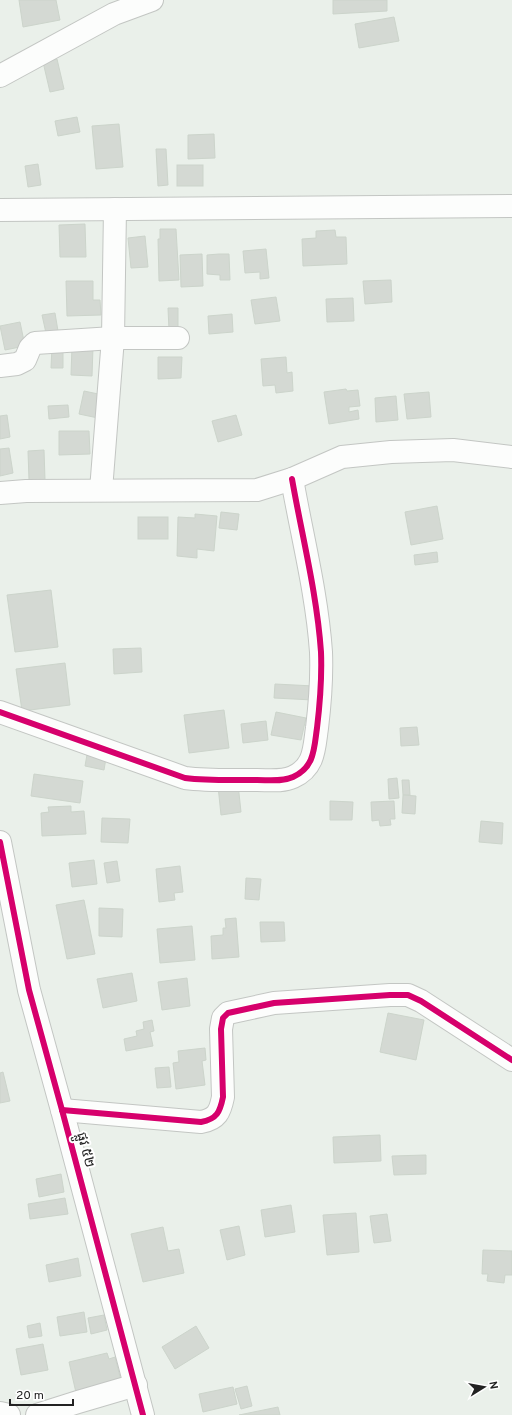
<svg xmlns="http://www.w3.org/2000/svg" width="512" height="1415" viewBox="0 0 512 1415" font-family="Overpass,'Noto Sans Khmer',sans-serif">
<rect width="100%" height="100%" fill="#eaf0ea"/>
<g fill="#d4d9d3" stroke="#ccd4cb">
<path d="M19,0h37l4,20 -37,7z"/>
<path d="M333,0h54v11l-54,3z"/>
<path d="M394,17l5,24 -40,7 -4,-24z"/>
<path d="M57,59l7,30 -14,3 -7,-30z"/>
<path d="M77,117l3,15 -22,4 -3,-15z"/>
<path d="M119,124l4,43 -27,2 -4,-43z"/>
<path d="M214,134l1,24 -27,1v-24z"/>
<path d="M156,149h10l2,36 -10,1z"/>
<path d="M38,164l3,21 -13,2 -3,-21z"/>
<rect x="177" y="165" width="26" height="21"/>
<path d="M85,224l1,33h-26l-1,-32z"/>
<path d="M160,229h16l3,51 -20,1 -1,-42h2z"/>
<path d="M335,230l1,7h10l1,27 -44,2 -1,-27 14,-1v-7z"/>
<path d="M145,236l3,31 -17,1 -3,-30z"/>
<path d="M266,249l3,29 -9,1v-7l-15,1 -2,-22z"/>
<path d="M202,254l1,32 -22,1 -1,-32z"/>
<path d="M219,254h10l1,26h-10v-5l-13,-1v-19z"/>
<path d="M391,280l1,22 -27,2 -2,-23z"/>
<path d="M66,281h27v19h7l1,15 -34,1z"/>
<path d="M276,297l4,24 -25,3 -4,-24z"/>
<path d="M353,298l1,23 -27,1 -1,-23z"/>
<path d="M168,308h10v22h-9z"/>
<path d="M55,313l3,18 -12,2 -4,-18z"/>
<path d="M232,314l1,18 -24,2 -1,-18z"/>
<path d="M20,322l5,24 -20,4 -5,-24z"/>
<path d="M52,346h11v22h-12z"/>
<path d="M72,346l21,1 -1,29 -21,-1z"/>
<path d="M158,357h24l-1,21 -23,1z"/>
<path d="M286,357l1,16 5,-1 1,19 -17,2 -1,-8 -12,1 -2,-27z"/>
<path d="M346,389l1,2 11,-1 2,16 -11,1v5l9,-2 1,9 -30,5 -5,-32z"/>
<path d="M84,391l19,4 -5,23 -19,-4z"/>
<path d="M429,392l2,25 -24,2 -3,-25z"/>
<path d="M396,396l2,24 -22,2 -1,-24z"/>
<path d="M68,405l1,12 -20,2 -1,-13z"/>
<path d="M7,415l3,22 -10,2v-23z"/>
<path d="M236,415l6,20 -24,7 -6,-21z"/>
<path d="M59,431h30l1,23 -31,1z"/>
<path d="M9,448l4,25 -13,3v-27z"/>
<path d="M44,450l1,30h-16l-1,-29z"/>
<path d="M437,506l6,33 -32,6 -6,-33z"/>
<path d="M221,512l18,2 -2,16 -18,-2z"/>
<path d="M195,514l22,2 -3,35 -17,-2v9l-20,-2 1,-39 17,1z"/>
<rect x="138" y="517" width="30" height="22"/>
<path d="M437,552l1,10 -23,3 -1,-10z"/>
<path d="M51,590l7,57 -43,5 -8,-57z"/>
<path d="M141,648l1,24 -28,2 -1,-25z"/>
<path d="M65,663l5,42 -48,6 -6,-42z"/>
<path d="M275,684l39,2 -1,14 -39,-2z"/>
<path d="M224,710l5,38 -40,5 -5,-38z"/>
<path d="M276,712l30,6 -5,22 -30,-5z"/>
<path d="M266,721l2,19 -25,3 -2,-19z"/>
<path d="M417,727l2,18 -18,1 -1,-18z"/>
<path d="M88,749l19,3 -3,18 -19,-4z"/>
<path d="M34,774l49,7 -3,22 -49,-7z"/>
<path d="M397,778l2,20 -10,1 -1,-20z"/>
<path d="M402,780h7l1,15h-7z"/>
<path d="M238,784l3,28 -20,3 -3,-29z"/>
<path d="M403,795l13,1 -1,18 -13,-1z"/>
<path d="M330,801l23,1 -1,18h-22z"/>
<path d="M394,801l1,18h-5l1,6 -11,1 -1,-6 -7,1 -1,-19z"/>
<path d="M71,806v6l13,-1 2,23 -44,2 -1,-23 8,-1 -1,-5z"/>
<path d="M102,818l28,1 -2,24 -27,-1z"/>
<path d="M481,821l22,2 -1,21 -23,-2z"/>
<path d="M94,860l3,24 -25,3 -3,-24z"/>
<path d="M117,861l3,20 -13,2 -3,-20z"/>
<path d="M180,866l3,26 -9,1 1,7 -16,2 -3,-33z"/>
<path d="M246,878l15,1 -2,21 -14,-1z"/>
<path d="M84,900l11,54 -28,5 -11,-54z"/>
<path d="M99,908l24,1 -1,28 -23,-1z"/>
<path d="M236,918l3,39 -27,2 -1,-23 12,-1v-7h3l-1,-9z"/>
<path d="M260,922h24l1,19 -24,1z"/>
<path d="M192,926l3,34 -35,3 -3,-34z"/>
<path d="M132,973l5,28 -34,7 -6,-29z"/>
<path d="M187,978l3,28 -28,4 -4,-28z"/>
<path d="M388,1013l36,7 -8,40 -36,-8z"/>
<path d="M152,1020l2,11 -4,1 3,14 -27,5 -2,-12 13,-3 -1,-5 8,-2 -1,-7z"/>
<path d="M205,1048l1,12 -4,1 3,24 -29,4 -3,-26 6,-1 -1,-11z"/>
<path d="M169,1067l2,20 -14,1 -2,-20z"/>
<path d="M3,1072l7,29 -10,2v-30z"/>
<path d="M380,1135l1,26 -47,2 -1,-26z"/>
<path d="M426,1155v19l-32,1 -2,-19z"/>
<path d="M61,1174l3,18 -25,5 -3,-18z"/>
<path d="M65,1198l3,16 -38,5 -2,-15z"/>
<path d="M291,1205l4,27 -30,5 -4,-27z"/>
<path d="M356,1213l3,39 -32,3 -4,-40z"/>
<path d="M387,1214l4,27 -17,2 -4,-27z"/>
<path d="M239,1226l6,29 -18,5 -7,-30z"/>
<path d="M163,1227l5,24 11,-2 5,24 -41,9 -12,-48z"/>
<path d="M483,1250l29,1v24h-7l-1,8 -17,-2 1,-7h-6z"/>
<path d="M78,1258l3,18 -32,6 -3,-17z"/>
<path d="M84,1312l3,20 -27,4 -3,-19z"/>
<path d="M104,1315l3,15 -16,4 -3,-16z"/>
<path d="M40,1323l2,13 -13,2 -2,-12z"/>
<path d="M196,1326l13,22 -34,21 -13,-22z"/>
<path d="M43,1344l5,26 -27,5 -5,-26z"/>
<path d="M107,1353l2,6 6,-2 6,24 -44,16 -8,-35z"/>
<path d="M247,1386l5,20 -11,3 -6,-20z"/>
<path d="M233,1387l4,17 -34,8 -4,-18z"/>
<path d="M278,1407l2,8h-41z"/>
</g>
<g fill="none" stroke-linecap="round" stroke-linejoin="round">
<g stroke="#c3c6c3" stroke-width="24">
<g id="minor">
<path d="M0,76l114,-62 38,-14"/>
<path d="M0,210l512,-4"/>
<path d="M0,366l17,-2 8,-4 5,-12 5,-5 78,-5h65"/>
<path d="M101,490l12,-152 2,-129"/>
<path d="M0,493l26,-2 231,-1 35,-11 50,-22 49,-5 62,-2 59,7"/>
<path d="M0,712l185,66c24,3 48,2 72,2 12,0 25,2 36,-3 22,-10 21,-29 24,-49 3,-25 5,-51 4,-76 -4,-58 -19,-116 -29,-173"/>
<path d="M62,1110l139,12c16,-3 19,-10 22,-25l-2,-68 2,-11 5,-5 46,-10 116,-8h18l13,6 91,59"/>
<path d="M0,1413l9,2"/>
<path d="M37,1415l41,-13 58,-17"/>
</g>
</g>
<g stroke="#c3c6c3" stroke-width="24">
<path id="tertiary" d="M0,842l29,148 33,120 81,305"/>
</g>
<use href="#minor" stroke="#fcfdfc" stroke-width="22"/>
<use href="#tertiary" stroke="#fcfdfc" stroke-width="22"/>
<g stroke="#fff" stroke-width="8">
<g id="cycleway">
<path d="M0,712l185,66c24,3 48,2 72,2 12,0 25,2 36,-3 22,-10 21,-29 24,-49 3,-25 5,-51 4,-76 -4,-58 -19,-116 -29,-173"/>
<path d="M0,842l29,148 33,120 81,305"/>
<path d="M62,1110l139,12c16,-3 19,-10 22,-25l-2,-68 2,-11 5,-5 46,-10 116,-8h18l13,6 91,59"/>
</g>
</g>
<use href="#cycleway" stroke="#d6006c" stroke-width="6"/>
</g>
<g text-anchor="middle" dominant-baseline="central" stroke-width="4" stroke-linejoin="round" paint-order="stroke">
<g font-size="14" fill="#222" stroke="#fff">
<text transform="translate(85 1150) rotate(75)">ផ្លូវ ៥២</text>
</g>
</g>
<g transform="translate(484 1387) rotate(79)" stroke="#ffffff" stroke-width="3" paint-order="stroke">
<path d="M0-3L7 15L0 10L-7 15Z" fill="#222222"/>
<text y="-6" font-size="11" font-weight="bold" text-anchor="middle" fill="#222222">N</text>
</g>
<path d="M10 1399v6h63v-6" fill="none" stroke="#222222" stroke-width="2"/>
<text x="16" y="1399" font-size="12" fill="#222222" stroke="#ffffff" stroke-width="3" paint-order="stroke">20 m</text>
</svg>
